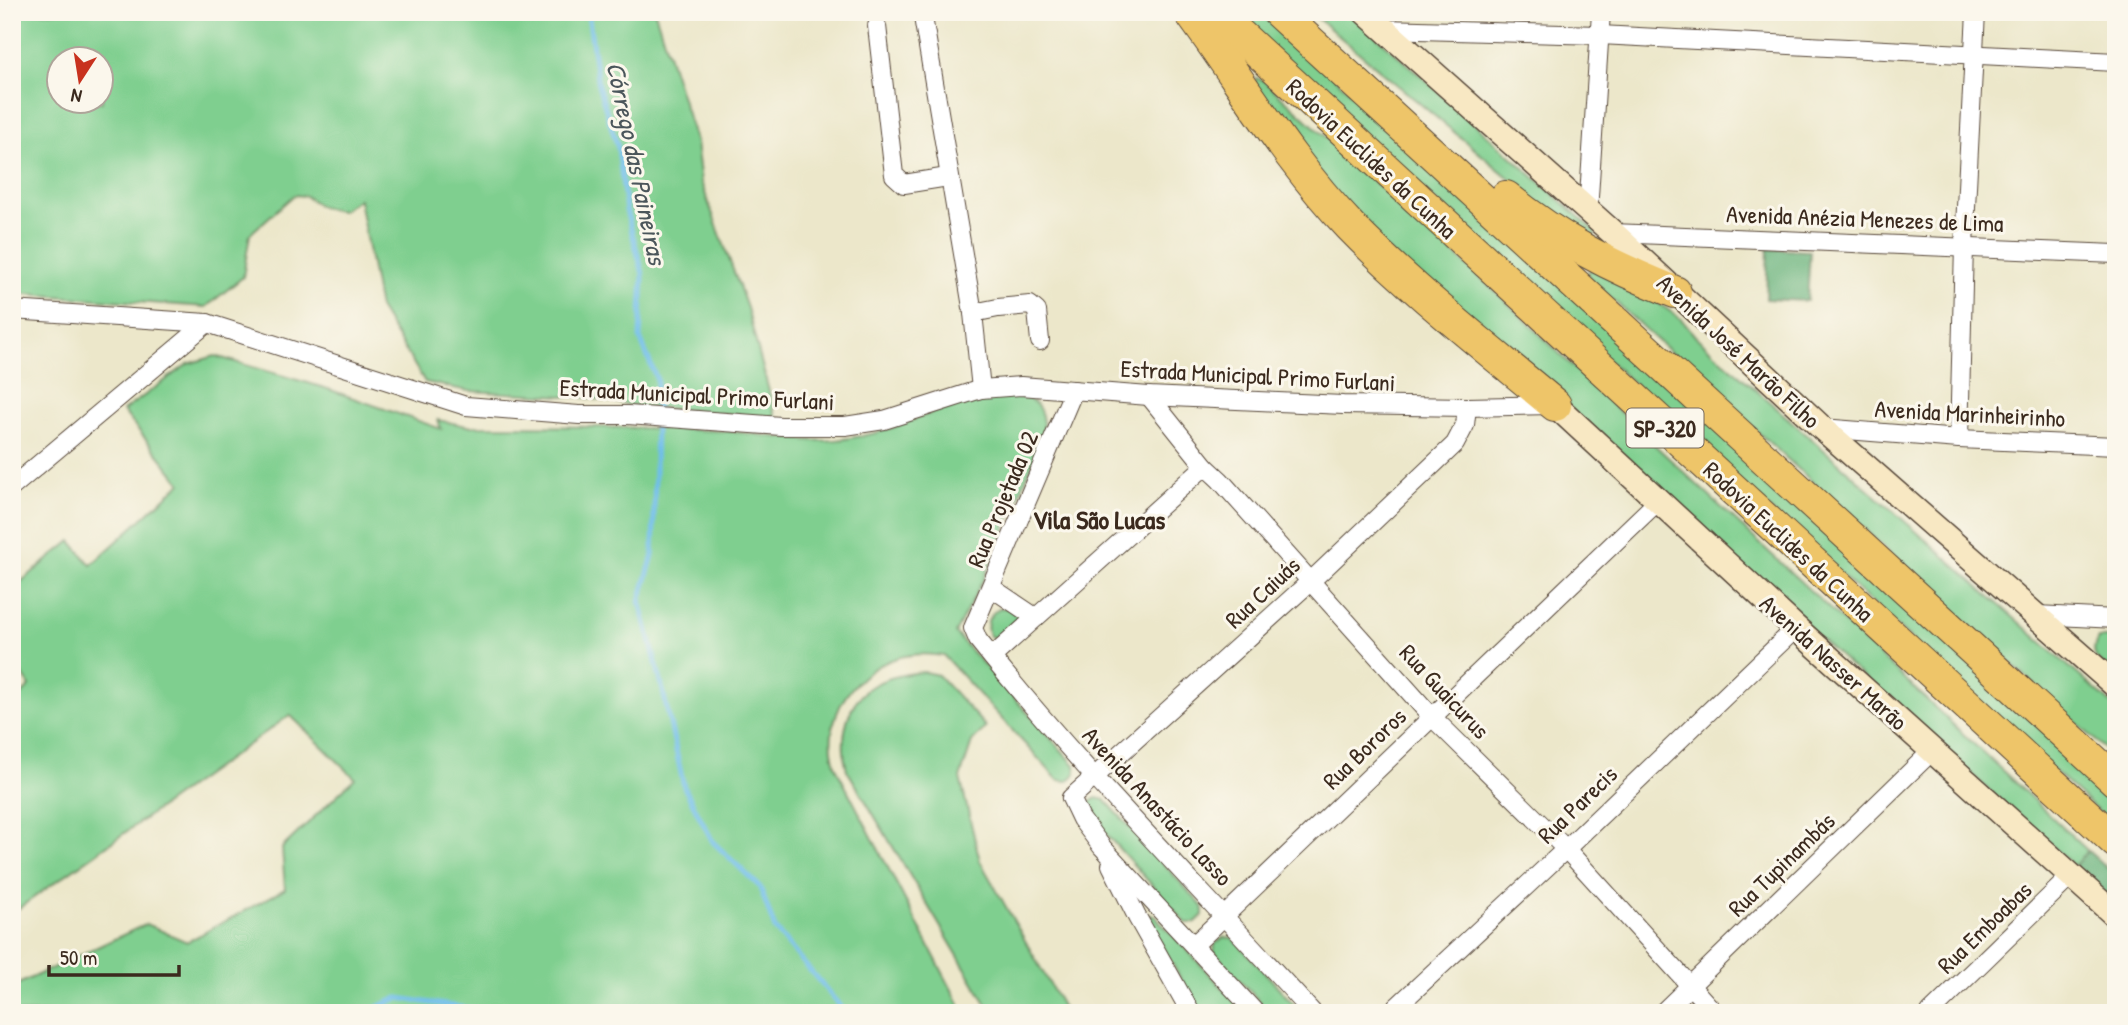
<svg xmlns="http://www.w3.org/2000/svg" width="2128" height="1025" viewBox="0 0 2128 1025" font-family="'Patrick Hand',sans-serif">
<rect width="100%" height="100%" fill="#fbf7ec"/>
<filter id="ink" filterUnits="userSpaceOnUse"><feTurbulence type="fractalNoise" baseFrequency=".0143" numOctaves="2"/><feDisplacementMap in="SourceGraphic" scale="14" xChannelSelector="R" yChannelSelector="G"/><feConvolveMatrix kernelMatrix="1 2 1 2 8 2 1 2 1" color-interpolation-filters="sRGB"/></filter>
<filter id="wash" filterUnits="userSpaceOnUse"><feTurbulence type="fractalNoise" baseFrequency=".00686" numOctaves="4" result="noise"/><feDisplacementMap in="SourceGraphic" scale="28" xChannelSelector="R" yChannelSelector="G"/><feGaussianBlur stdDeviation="1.57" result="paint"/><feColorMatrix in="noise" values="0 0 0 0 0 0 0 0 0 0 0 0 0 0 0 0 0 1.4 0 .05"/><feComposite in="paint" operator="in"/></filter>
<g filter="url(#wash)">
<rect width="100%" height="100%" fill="#ece7ca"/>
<g fill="#7fcf8f" stroke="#5d7c56" stroke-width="2" fill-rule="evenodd">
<path d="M12,12h643l41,131 5,39 46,126 29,110 -145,-13 -50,-8 -113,-6 -43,-9 -46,-74 -20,-109 -18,12 -20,-4 -16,-11 -11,-1 -44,39 -7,43 -37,30 -194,-14zM60,60h42v42h-42z"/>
<path d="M1230,12h33l853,783v33z"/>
<path d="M1310,12h39l247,220 -3,6 -27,-3 -40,-43z"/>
<path d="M1256,78l7,2 231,210 133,129 461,432 -14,15 -720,-644 -101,-133z"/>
<path d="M1598,267l13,3 70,49 14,17 421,372v51l-527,-481 -1,-7z"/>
<path d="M215,356l110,32 116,41 -3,-9 29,6c85,0 170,1 255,5 42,2 86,15 128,7 12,-2 24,-4 36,-8 35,-11 114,-51 147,-28 11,7 10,23 11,34l-60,142 -29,55 120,132 1,8 -8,8 -10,-1 -114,-124c-11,-1 -23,-3 -33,-1 -55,7 -96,66 -73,117l126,241h-952v-26l134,-63 41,18 98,-53 -3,-41 73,-70 -65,-63 -278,198v-209l18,-18 -18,-27v-70l59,-48 20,24 90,-82 -58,-72 65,-47z"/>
<path d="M999,608h10l8,8 -3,11 -14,12 -11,-3c-4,-13 -1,-20 10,-28z"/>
<path d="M2098,638h18v37c-15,-13 -29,-17 -18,-37z"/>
<path d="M924,672l14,3 48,52 -14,15 -12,36 20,83 86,152h-74l-145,-243c-7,-25 -3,-58 16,-77 16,-15 40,-19 61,-21z"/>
<path d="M1096,798l9,2 98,107v8l-8,8h-9l-98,-109 -1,-10z"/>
<path d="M1150,915l6,2 90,96h-46l-52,-92z"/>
<path d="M1224,937l9,1 69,75h-32l-56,-61 1,-8z"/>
</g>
<g fill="#67b27a" stroke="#516e4c" stroke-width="2">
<path d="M1768,249l42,2 -3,50 -41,-2z"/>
<path d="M2088,851l28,25v29l-42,-39z"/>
</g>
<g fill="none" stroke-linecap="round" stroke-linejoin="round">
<g stroke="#6fbeea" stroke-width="5">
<path d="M588,12l10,73 20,63 8,62 17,64 -3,64 17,42 -4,175 -13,46 21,81 23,105 29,55 47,45 15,42 71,84"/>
<path d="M364,1013l34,-15 101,15"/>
</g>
</g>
</g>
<g filter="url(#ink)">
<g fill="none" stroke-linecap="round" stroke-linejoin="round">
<g stroke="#564638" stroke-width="20">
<g id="minor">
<path d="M923,17l50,296 8,76"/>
<path d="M877,26l17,149 10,9 44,-7"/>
<path d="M1383,29l217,6 516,27"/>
<path d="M1588,212l13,-200"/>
<path d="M1613,233l503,21"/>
<path d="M12,310l195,13 259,83 113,9h49l153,11h64l39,-6 97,-31 40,-3 128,10 194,9 124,2 86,-2"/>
<path d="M973,313l25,-5 32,-3 7,6 3,30"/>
<path d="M1074,390l-101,238 5,12c104,131 223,249 335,373"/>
<path d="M1149,396l56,70 15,14 212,237 134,132 149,164"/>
<path d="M1822,428l137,11 157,7"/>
<path d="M1959,439l5,-193 12,-234"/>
<path d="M12,487l195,-164"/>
<path d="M992,588l43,29"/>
<path d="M2037,615l79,4"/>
<path d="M992,657l213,-191"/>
<path d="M1111,865l26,52 54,96"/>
<path d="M1194,945l465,-445"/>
<path d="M1256,1013l-154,-166 -21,-28 -10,-21 241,-218 143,-136 10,-19 2,-18"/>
<path d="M1390,1013l176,-164 230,-221"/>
<path d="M1662,1013l271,-263"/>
<path d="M1930,1013l141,-137"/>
</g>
</g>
<g stroke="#564638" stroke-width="27">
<g id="secondary">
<path d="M1365,12l248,221 209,195 294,258"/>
<path d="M1555,405l241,223 320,288"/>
</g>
</g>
<g stroke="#564638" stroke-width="34">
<g id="motorway">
<path d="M1190,12c53,72 98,149 160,214 61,63 137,122 205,179"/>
<path d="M1215,12l901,830"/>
<path d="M1278,12l838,769"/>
<path d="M1506,197c53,43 106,70 169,95"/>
</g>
</g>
<use href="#minor" stroke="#fff" stroke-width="18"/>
<use href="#secondary" stroke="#f8e8c3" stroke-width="24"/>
<use href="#motorway" stroke="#eec569" stroke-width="32"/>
</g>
</g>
<g text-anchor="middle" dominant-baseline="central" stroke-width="6" stroke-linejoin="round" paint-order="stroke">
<rect fill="#fbf7ec" stroke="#75685c" stroke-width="2" x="1626.5" y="408.5" width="77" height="39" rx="5"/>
<g font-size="23" font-weight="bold" fill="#3b2a1e">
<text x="1665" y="428">SP-320</text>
</g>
<g font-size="24" fill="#3b2a1e" stroke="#fbf7ec">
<text transform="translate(1372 158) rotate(43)">Rodovia Euclides da Cunha</text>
<text transform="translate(1865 218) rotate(2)">Avenida Anézia Menezes de Lima</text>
<text transform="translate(1739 351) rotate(43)">Avenida José Marão Filho</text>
<text transform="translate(1258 375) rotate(3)">Estrada Municipal Primo Furlani</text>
<text transform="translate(697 394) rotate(3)">Estrada Municipal Primo Furlani</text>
<text transform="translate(1970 413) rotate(3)">Avenida Marinheirinho</text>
<text transform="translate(1002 499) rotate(-67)">Rua Projetada 02</text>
<text transform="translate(1789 541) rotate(43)">Rodovia Euclides da Cunha</text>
<text transform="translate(1262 592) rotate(-43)">Rua Caiuás</text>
<text transform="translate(1834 662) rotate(42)">Avenida Nasser Marão</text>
<text transform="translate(1445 691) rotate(47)">Rua Guaicurus</text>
<text transform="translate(1364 748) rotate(-44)">Rua Bororos</text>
<text transform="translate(1577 804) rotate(-44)">Rua Parecis</text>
<text transform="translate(1158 806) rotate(47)">Avenida Anastácio Lasso</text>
<text transform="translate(1781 864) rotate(-44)">Rua Tupinambás</text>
<text transform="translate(1984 927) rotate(-44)">Rua Emboabas</text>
</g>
<g font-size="26" font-style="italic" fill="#4b565b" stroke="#fbf7ec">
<text transform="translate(637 163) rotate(78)">Córrego das Paineiras</text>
</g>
<g font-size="26" font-weight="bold" fill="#3b2a1e" stroke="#fbf7ec">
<text x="1099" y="519">Vila São Lucas</text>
</g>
</g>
<rect width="2128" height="1025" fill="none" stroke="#fbf7ec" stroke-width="42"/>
<g transform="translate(80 80) rotate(192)"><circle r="33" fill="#fbf7ec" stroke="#aea59a" stroke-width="2"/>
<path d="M0-5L12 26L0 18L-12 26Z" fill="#c8321e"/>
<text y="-10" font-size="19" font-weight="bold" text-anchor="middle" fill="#3b2a1e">N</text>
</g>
<path d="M49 965v10h130v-10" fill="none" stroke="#3b2a1e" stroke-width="3.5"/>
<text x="60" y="965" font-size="21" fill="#3b2a1e" stroke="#fbf7ec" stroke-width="5" paint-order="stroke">50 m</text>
</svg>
